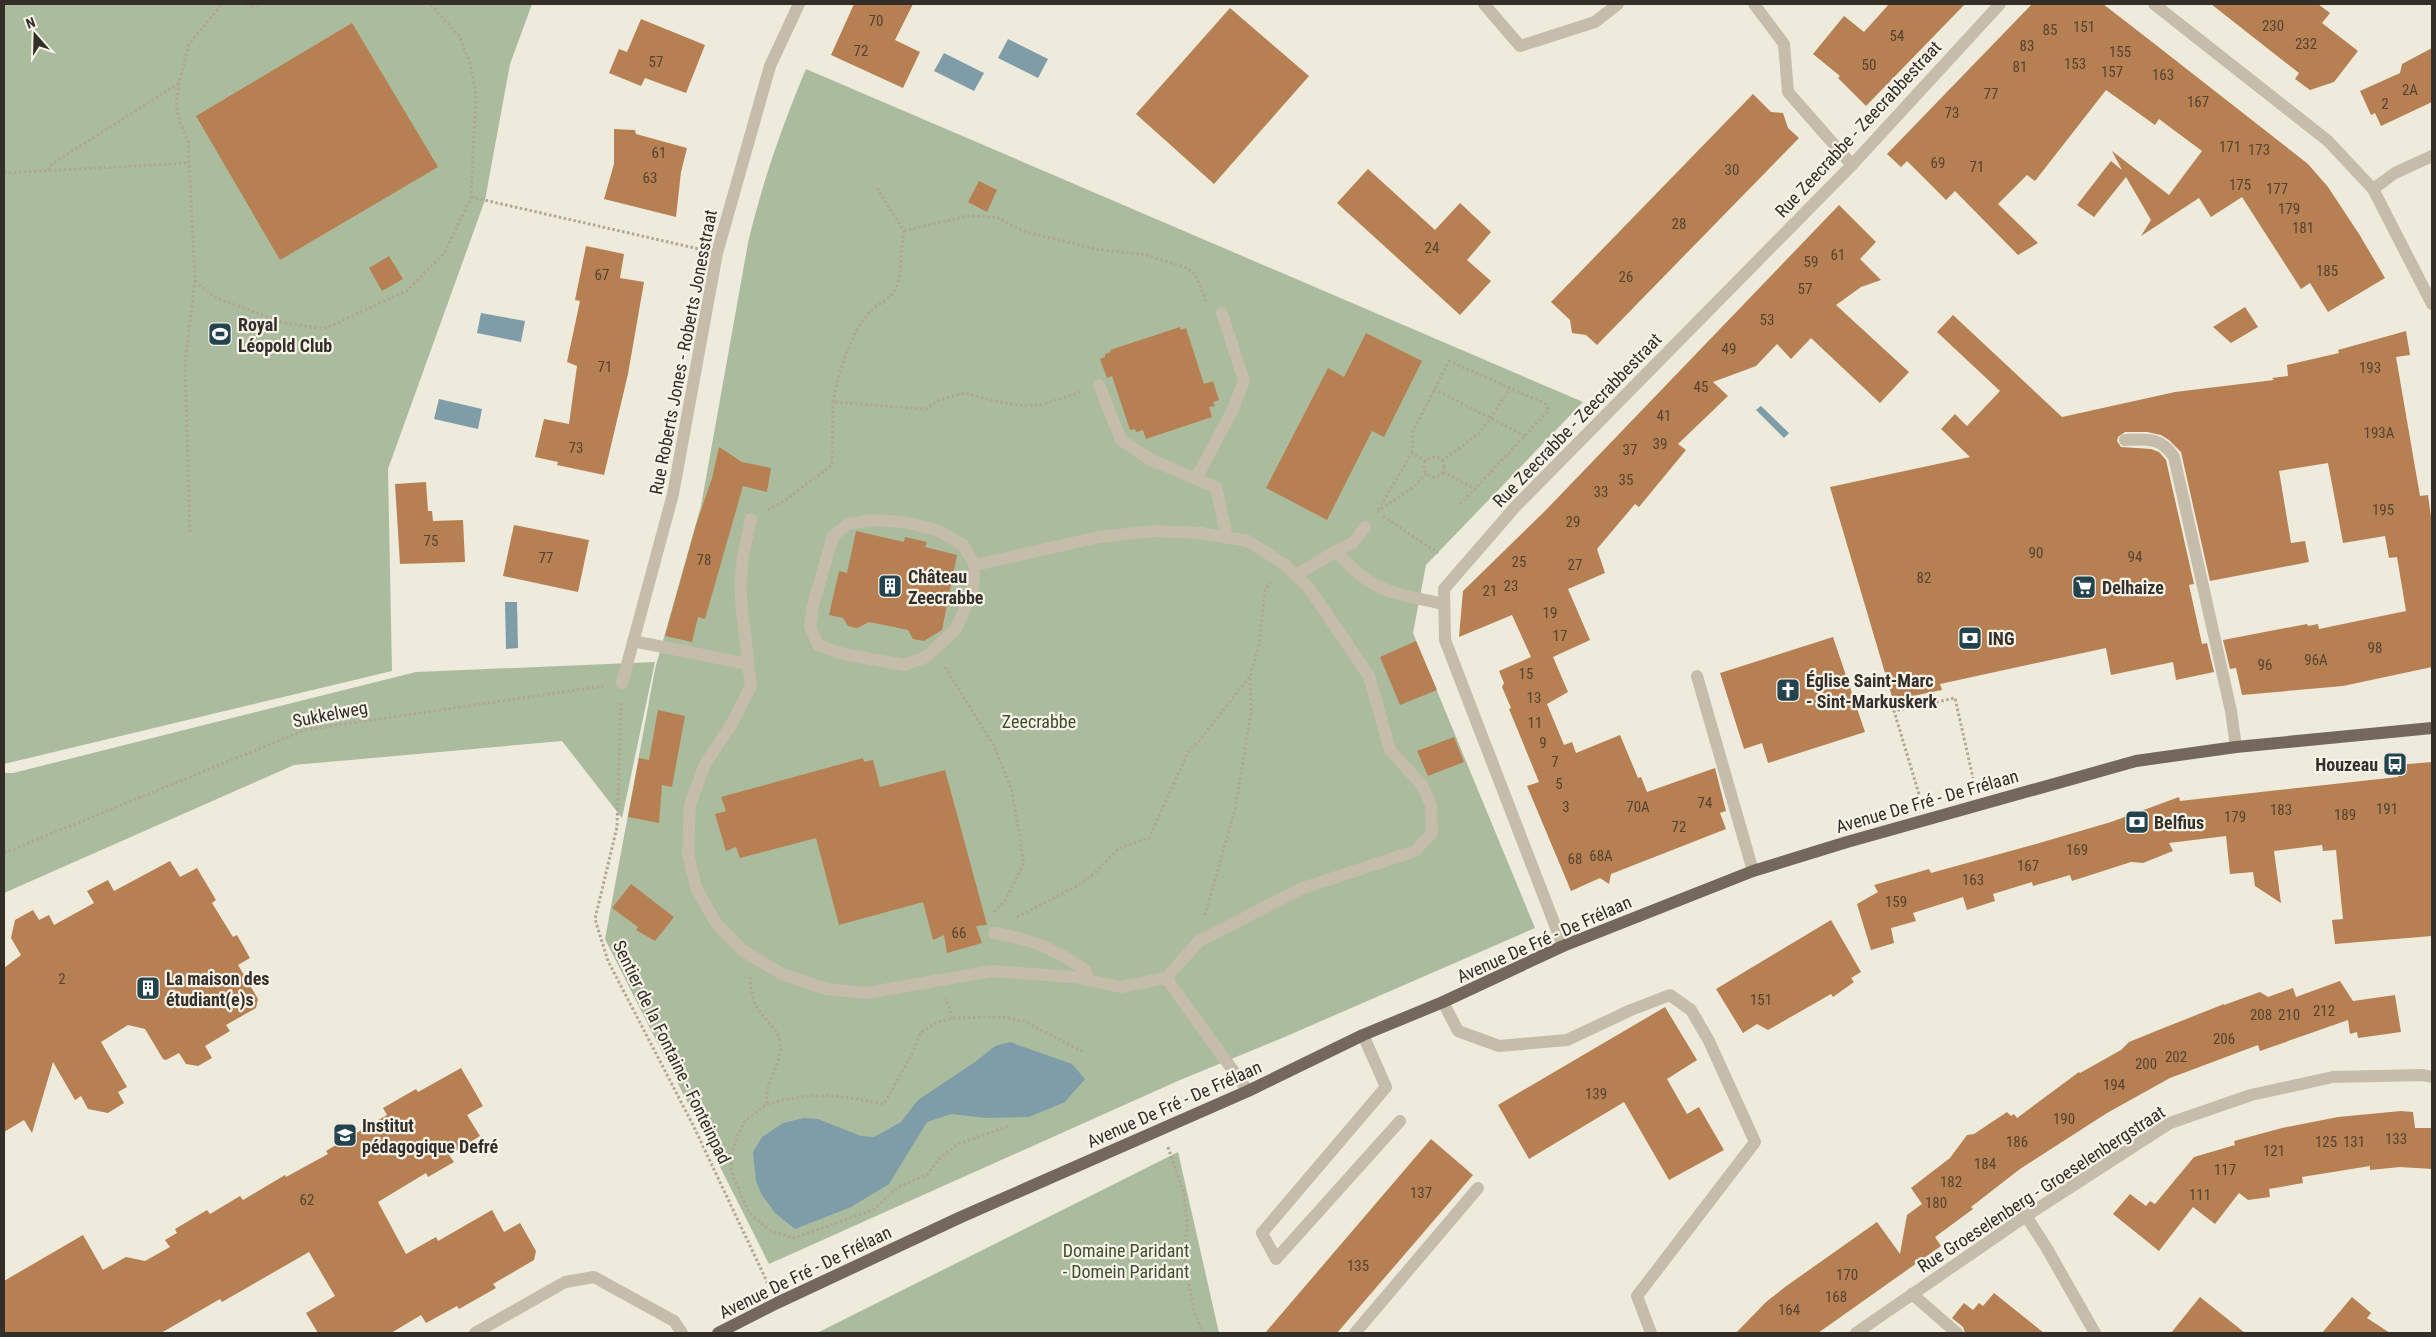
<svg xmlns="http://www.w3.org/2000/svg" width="2436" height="1337" viewBox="0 0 2436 1337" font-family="'Roboto Condensed',sans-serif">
<rect width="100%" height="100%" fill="#eeeadc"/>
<g fill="#abbc9e">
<path d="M4,4h528l-22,60 -25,136 -97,269 4,202 -388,93z"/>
<path d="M806,69l777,333 -157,163 -13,68 122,295 -255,111 -100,41 -411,184 -164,-325 50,-270 46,-163 47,-263c14,-60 34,-117 58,-174z"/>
<path d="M655,662l-33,156 -60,-77 -268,24 -290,128v-120h9l403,-101z"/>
<path d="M1178,1152l41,181h-402z"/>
</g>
<g fill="#7e9da8">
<path d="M1008,39l40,20 -10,19 -40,-20z"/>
<path d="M944,53l40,20 -10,18 -40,-20z"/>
<path d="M481,313l44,8 -4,21 -44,-9z"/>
<path d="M439,399l43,10 -4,20 -44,-10z"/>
<path d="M1761,406l28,27 -5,5 -28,-28z"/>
<path d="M505,602h12l1,46 -12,1z"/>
<path d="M1010,1042l62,22 13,15 -20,23 -36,15 -43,1 -35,-4 -24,8 -38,62 -38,23 -56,22 -20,-16 -13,-18 -6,-14 -3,-29 9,-15 21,-14 21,-5 14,1 43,17 13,1 27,-15 17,-22 57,-38 20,-16z"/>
</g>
<g fill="#b78052">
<path d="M854,4h59l-18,36 25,12 -17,36 -72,-33z"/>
<path d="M1889,4h76l-99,102 -28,-28 2,-2 -27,-22 31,-38 20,16z"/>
<path d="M2032,4h71l44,34 161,126 20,23 31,47 26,44 -57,34 -18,-29 -9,6 -59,-92 -31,20 -12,-19 -58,38 10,-16 -25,-43 -32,40 -17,-12 34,-44 11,9 -10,-19 57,44 33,-44 -43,-32 -4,6 -49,-35 -71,91 -8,-6 -29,29 40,39 -20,12 -63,-64 -9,9 -39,-39 -6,6 -14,-13z"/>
<path d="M2211,4h107l12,9 -8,10 36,28 -24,31 -24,8 -15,-11 4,-6z"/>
<path d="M1230,8l79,68 -95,108 -78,-70z"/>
<path d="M641,19l64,26 -19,48 -41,-15 -4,8 -32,-13 10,-24 8,3z"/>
<path d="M352,23l86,144 -158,93 -84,-144z"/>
<path d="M2432,48v54l-51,24 -6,-13 -4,2 -11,-24 40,-18 2,-9z"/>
<path d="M1753,94l18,18 12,1 5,15 11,10 -202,207 -11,-10 -14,-2 -2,-13 -19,-18z"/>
<path d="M614,129l21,1 1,4 51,14 -6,24 -5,45 -72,-18 10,-35z"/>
<path d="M1368,169l67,61 25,-27 31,29 -24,28 24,21 -31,34 -123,-112z"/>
<path d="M979,181l18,9 -10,22 -19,-10z"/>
<path d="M1839,205l37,37 -16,17 21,21 -20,7 -25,18 73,67 -29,31 -69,-65 -20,21 -14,-15 -21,22 -43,16 15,14 -50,48 8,6 -47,57 -4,-3 -38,45 8,24 -37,16 22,51 -37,17 15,35 -21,12 17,41 8,-3 4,11 44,-18 18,43 3,-1 6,15 68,-24 11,43 -6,2 6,16 -115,45 -2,10 -9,-6 -29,13 -44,-105 12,-4 -30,-73 2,-1 -9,-21 2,-4 -5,-12 32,-14 -19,-42 -53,22 4,-46 82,-80z"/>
<path d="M586,246l38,8 -4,24 24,4 -16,92 -24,101 -47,-10 1,-3 -23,-5 9,-38 25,5 8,-58 -10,-4 13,-61 -5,-1z"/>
<path d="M389,256l14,23 -21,12 -13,-23z"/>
<path d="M2245,307l13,20 -27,16 -18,-16z"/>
<path d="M1953,315l109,102 113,-25 99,-12 -2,-2 16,-2 -1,-11 52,-12 -1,-3 68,-19 4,24 -14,2 24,139 8,-1 4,29v143l-89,19 -101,9 -6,-27 -6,1 -7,-29 84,-16 1,2 10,-2 1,5 87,-18 -9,-54 -8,1 -4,-22 -42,7 -15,-80 -49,8 12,72 14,-2 4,21 -99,19 -29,-129 -12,-12 -8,-5 -14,-3h-22l-7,5 -1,4 4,6 30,2 8,3 7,8 28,124 -5,1 13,59 5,-1 7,29 -38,8 -3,-18 -62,13 -5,-27 -166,36 2,6 -49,10 -63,-213 140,-30 -29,-28 14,-15 12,12 33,-35 -63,-59z"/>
<path d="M1180,327l1,3 5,-2 18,56 9,-3 6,19 -6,2 2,4 -6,1 3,10 -66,22 -3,-9 -7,2 -1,-3 -5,1 -18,-54 -5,2 -7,-19 5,-2v-3l6,-2 -1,-2z"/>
<path d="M1366,333l56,28 -38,76 -12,-6 -45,89 -61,-32 62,-120 16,9z"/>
<path d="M719,447l23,15 29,6 -4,24 -24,-6 -38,133 -7,-2 -6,25 -27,-6 31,-111 16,-47z"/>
<path d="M426,482l2,29h4l1,10 30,-1 2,42 -65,2 -5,-80z"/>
<path d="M514,525l75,15 -11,52 -75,-16z"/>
<path d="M856,531l48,11 1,-5 22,5 -2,5 32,8 -15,75 -18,11 -11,-2 -5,-9 -39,-8 -12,6 -9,-2 -5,-8 -14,-3 10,-44 8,2z"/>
<path d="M1833,637l32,95 -97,31 -6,-20 -18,6 -24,-76z"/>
<path d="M1416,641l21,49 -37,15 -20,-48z"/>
<path d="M658,710l27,6 -13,71 -10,-2 -3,38 -31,-6 11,-59 10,2z"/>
<path d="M1454,737l10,25 -36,14 -11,-25z"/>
<path d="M863,758l1,4 9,-2 7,27 65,-17 42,155 -11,1 6,17 -35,10 -3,-18 -11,5 -10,-38 -84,23 -23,-87 -76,20 -4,-11 -10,4 -11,-37 11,-3 -5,-14z"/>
<path d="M2432,762v174l-97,8 -3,-24 11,-1 -7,-69 -13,1 -1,-6 -48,6 7,52 -26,-17 -2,-14 -23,2 -4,-38 -57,7 4,8 -30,12 -12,-1 -59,19 -2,-6 -37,11 -1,-4 -39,12 2,7 -28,9 -4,-13 -50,16 3,8 -25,7 3,15 -23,7 -14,-46 21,-12 -4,-7 55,-16 2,4 105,-29 75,-22 68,-25 1,4 218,-24 -2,-12z"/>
<path d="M170,861l10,16 17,-9 19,32 -4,3 21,34 4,-2 13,23 -12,7 20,34 -2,9 -30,17 4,6 -25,15 7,12 -14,8 -12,-2 -7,-11 -13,7 -3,-1 -18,-30 -17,-4 -27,17 26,45 -9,5 6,11 -16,10 -20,-4 -7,-13 -6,4 -22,-38 -21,71 -8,-13 -20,12v-164l17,-13 -10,-17 4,-18 18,-10 6,10 10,-5 5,10 40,-22 -7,-12 21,-11 6,11z"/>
<path d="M631,884l43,33 -19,24 -19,-11 2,-3 -26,-19z"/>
<path d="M1831,920l30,52 -10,6 3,4 -21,15 -2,-3 -63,36 -11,-6 -14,9 -27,-44z"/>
<path d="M2340,981l13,20 42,-6 6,37 -43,6 -1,-6 -7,2 -2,-14 -88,31 -2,-6 -88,33 -63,35 -87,56 -49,38 2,2 -38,28 6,9 -123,87h-82l30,-31 19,-15 92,-65 23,32 7,-39 15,-11 -11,-16 39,-30 17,-23 7,-1 33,-22 4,4 3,-2 3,4 62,-46 1,1 41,-23 8,-8 27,-11 68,-27v1l36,-13 8,5 25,-9 3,9z"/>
<path d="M1665,1007l32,53 -30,19 20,35 12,-7 25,43 -55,30 -45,-78 -95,57 -31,-54z"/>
<path d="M461,1068l22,38 -16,9 13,21 -31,19 5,7 -26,15 -2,-4 -48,29 28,52 30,-17 2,4 54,-31 12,22 16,-9 16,28 -2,9 -41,24 3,4 -37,21 -2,-3 -31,17 -5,-8 -30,18h-73l-12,-20 29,-17 -26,-44 -87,50 -2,-3 -59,34h-157v-52l79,-46 20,35 23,-13 19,4 25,-14 -5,-7 12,-7 -2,-4 32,-19 3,4 30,-18 3,4 42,-25 1,2 42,-23 -2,-3 61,-36 -4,-7 33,-19 2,3z"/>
<path d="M2401,1111l12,1 2,16h17v41l-32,-2 -30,3v-4l-68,11 1,6 -34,6 1,8 -22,3 -9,-7 -24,31 -22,-17 -34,44 -46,-37 17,-20 16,12 4,-5 5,3 39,-47 41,-12 -1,-4 48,-13 56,-11z"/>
<path d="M1431,1139l42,36 -136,158h-72z"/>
<path d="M1994,1293l50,40h-79l-2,-6 -11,-9 12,-15 9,7 6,-7 4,3z"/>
<path d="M2200,1297l45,36h-74z"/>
<path d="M2352,1297l19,16 -4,5 23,15h-68z"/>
</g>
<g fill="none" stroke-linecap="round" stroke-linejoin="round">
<g stroke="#b1a694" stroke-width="3" stroke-dasharray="2.5 2.5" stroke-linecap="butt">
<path d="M246,4l7,2 9,-2"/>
<path d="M48,170l4,-6 126,-80"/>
<path d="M4,173l184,-10"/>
<path d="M877,188l27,43c-4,19 -1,40 -8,57 -5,11 -17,15 -25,23 -20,18 -33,65 -38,91l93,7 13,-9 26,-7 33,9 27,4 19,-2 37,-12"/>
<path d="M471,197l228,52"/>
<path d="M904,231l62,-15 30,1 29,15 13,3 57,14 52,6 40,13 9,8 11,27"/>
<path d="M195,281l19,16 67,25 43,7 84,-39 37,-38 26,-55 5,-103 -6,-31 -11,-27 -29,-32"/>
<path d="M1434,389l91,47"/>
<path d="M1412,453l1,-22 36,-70 97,43 2,7 -73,78"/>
<circle cx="1434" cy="467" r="10"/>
<path d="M1426,461l-14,-8 -35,59 36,-25 13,-13"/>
<path d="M1442,461l37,-28 11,-14 20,-31"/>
<path d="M1443,472l32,17 -16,16"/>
<path d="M768,510l16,-9 48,-36 1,-63"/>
<path d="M1383,516l55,37"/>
<path d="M190,532l-5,-169 10,-82 -7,-140 -8,-18 -4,-18 3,-22 10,-39 33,-40"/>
<path d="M945,667l49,79 18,45 12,72 -19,38 -11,11"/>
<path d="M621,703l-4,124 -22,92 13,42 85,164 76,161"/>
<path d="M1919,794l-25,-83 61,-13 18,80"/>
<path d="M4,853l301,-123 298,-44"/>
<path d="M1205,915l30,-106 16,-97 -1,-36 9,-31 6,-55 7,-10"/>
<path d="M1017,917l58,-30 20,-14 24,-25 30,-10 40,-88 10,-9 51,-65"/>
<path d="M750,977c1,12 2,25 9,34 8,11 19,18 21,32 3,22 -17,41 -13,61l-22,17 -7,13 -6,19 -1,18 18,42 22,18 23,7 79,-28 25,-23 30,-13 11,-15 17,-14 55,-20"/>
<path d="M953,1018l49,-1 22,4 59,31"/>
<path d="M767,1104c48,-13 70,-9 117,0l28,-50 9,-22 17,-10 15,-4 -8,-20"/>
<path d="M1168,1147l16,47 3,30 -3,31 10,57 9,21"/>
</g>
<g stroke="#c5bca9" stroke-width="12">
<path d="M1484,4l36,42 75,-24 23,-18"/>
<path d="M1754,4l30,40 4,48 64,73"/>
<path d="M2154,4l174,137 45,48 59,115"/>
<path d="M2373,189l22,-16 37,-17"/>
<path d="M1099,385l22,55 30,20 65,27 11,51"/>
<path d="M2125,440c22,-1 36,-3 49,17l57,254 5,36"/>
<path d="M1197,477l36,-68 11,-28 -22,-68"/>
<path d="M1336,551l17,-8 12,-16"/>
<path d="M975,565l-3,27 -16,37 -30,28 -22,8 -61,-11 -25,-9 -8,-19 3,-21 20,-69 15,-12 22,-4 34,2 33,8 26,15 12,20 124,-28 56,-6 45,2 48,8 36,23 25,24 60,88 21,74 32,35 9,20 1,28 -17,18 -112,37 -104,53 -33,37"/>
<path d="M1296,575l40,-24c36,42 57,42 108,53"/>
<path d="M633,641l115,23 3,22 -20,39 -26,39 -15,41 -2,48 8,35 20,35 26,27 40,24 44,15 40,4 126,-22 81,6 48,10 45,-9 82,113"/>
<path d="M748,664c-1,-22 -6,-44 -7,-66 -2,-27 4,-53 10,-79"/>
<path d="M1697,676l56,195"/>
<path d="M622,683l51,-189 44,-241 53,-187 29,-62"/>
<path d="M994,933c34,5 64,17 92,38l2,9"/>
<path d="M1563,946l-118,-306 -1,-51 71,-82 337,-342 148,-161"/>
<path d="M1443,1002l15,29 41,15 68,-6 64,-30 39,-15 21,15 18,31 46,101 -118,154 14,37"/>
<path d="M1363,1035l23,52 -124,146 14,26 124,-138"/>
<path d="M2026,1216l20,31 49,86"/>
<path d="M1912,1294l45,39"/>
<path d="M475,1333l90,-51 29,-5 80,44 8,12"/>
<path d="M1355,1333l123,-145"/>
<path d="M1856,1333l170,-117 144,-93 81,-28 82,-18 90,-2 9,2"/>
</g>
<path stroke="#73685b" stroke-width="12" d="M718,1333l59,-30 184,-86 287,-126 115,-56 80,-33 120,-56 190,-75 94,-29 289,-81 100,-14 196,-19"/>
</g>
<defs>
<g id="stadium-square" transform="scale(1.25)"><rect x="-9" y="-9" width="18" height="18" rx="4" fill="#23434f" stroke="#f7f3e8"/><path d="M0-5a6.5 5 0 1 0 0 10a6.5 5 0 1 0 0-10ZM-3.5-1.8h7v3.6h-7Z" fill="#fff"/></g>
<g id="building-square" transform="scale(1.25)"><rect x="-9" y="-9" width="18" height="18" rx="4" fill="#23434f" stroke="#f7f3e8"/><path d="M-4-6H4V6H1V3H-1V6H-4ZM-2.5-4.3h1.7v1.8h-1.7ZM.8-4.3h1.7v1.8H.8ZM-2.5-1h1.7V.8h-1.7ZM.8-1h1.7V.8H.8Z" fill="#fff"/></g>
<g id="supermarket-square" transform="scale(1.25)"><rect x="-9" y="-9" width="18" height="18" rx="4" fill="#23434f" stroke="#f7f3e8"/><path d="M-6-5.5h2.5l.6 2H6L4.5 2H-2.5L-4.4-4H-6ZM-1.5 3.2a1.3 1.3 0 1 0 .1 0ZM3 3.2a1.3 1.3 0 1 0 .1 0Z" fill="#fff"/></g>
<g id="bank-square" transform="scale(1.25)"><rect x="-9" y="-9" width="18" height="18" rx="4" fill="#23434f" stroke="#f7f3e8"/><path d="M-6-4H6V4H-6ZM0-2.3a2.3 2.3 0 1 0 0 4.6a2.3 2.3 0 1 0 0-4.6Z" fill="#fff"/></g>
<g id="church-square" transform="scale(1.25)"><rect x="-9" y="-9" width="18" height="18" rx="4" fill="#23434f" stroke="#f7f3e8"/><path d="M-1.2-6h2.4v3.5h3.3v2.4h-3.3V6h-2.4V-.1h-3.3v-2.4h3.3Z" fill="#fff"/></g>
<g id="bus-square" transform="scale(1.25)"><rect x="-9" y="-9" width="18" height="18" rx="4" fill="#23434f" stroke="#f7f3e8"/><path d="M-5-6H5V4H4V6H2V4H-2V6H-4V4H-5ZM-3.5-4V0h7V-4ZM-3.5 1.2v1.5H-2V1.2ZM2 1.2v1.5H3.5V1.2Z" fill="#fff"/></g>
<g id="university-square" transform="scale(1.25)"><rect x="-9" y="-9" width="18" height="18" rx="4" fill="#23434f" stroke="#f7f3e8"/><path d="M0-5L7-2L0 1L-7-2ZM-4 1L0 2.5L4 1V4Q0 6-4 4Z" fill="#fff"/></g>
</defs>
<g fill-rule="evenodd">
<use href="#stadium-square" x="220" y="334"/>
<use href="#building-square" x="890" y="586"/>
<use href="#supermarket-square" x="2084" y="587"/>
<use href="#bank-square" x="1970" y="638"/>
<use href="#church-square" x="1788" y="690"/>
<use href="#bus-square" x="2395" y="764"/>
<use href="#bank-square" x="2137" y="822"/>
<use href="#building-square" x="148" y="988"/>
<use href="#university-square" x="345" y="1135"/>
</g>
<g text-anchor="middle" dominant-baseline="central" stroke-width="4.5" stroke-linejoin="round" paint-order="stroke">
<g font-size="15" fill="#544232">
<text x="876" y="21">70</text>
<text x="2273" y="26">230</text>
<text x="2084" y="27">151</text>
<text x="2050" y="30">85</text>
<text x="1897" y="36">54</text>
<text x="2306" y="44">232</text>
<text x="2027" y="46">83</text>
<text x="861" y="51">72</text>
<text x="2120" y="52">155</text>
<text x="656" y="62">57</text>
<text x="2075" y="64">153</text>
<text x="1869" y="65">50</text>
<text x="2020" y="67">81</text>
<text x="2112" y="72">157</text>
<text x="2163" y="75">163</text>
<text x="2410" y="90">2A</text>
<text x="1991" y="94">77</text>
<text x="2198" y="102">167</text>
<text x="2385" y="104">2</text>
<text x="1952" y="113">73</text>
<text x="2230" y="147">171</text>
<text x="2259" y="150">173</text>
<text x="659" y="153">61</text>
<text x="1938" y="163">69</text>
<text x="1977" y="167">71</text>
<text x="1732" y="170">30</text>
<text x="650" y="178">63</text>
<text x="2240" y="185">175</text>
<text x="2277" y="189">177</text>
<text x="2289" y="209">179</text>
<text x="1679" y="224">28</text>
<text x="2303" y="228">181</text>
<text x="1432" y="248">24</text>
<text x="1838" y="255">61</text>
<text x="1811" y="262">59</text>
<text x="2327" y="271">185</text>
<text x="602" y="275">67</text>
<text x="1626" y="277">26</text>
<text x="1805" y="289">57</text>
<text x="1767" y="320">53</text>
<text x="1729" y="349">49</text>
<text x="605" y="367">71</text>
<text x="2370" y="368">193</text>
<text x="1701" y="387">45</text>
<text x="1664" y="416">41</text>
<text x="2379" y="433">193A</text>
<text x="1660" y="444">39</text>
<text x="576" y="448">73</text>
<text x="1630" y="450">37</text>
<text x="1626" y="480">35</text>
<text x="1601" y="492">33</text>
<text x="2383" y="510">195</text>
<text x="1573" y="522">29</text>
<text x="431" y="541">75</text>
<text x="2036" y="553">90</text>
<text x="2135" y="557">94</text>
<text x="546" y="558">77</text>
<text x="704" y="560">78</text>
<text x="1519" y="562">25</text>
<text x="1575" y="565">27</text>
<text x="1924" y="578">82</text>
<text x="1511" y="586">23</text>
<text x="1490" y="591">21</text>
<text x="1550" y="613">19</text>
<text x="1560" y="636">17</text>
<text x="2375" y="648">98</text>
<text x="2316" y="660">96A</text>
<text x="2265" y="665">96</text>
<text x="1526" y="674">15</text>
<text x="1534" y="698">13</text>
<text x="1535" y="723">11</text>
<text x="1543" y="743">9</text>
<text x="1555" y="762">7</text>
<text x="1559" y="784">5</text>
<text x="1705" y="803">74</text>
<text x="1566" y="807">3</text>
<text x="1638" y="807">70A</text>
<text x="2387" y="809">191</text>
<text x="2281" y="810">183</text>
<text x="2345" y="815">189</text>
<text x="2235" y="817">179</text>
<text x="1679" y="827">72</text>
<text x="2077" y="850">169</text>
<text x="1601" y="856">68A</text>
<text x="1575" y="859">68</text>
<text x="2028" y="866">167</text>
<text x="1973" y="880">163</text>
<text x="1896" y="902">159</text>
<text x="959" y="933">66</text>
<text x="62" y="979">2</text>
<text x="1761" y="1000">151</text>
<text x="2324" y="1011">212</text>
<text x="2261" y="1015">208</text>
<text x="2289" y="1015">210</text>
<text x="2224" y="1039">206</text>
<text x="2176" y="1057">202</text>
<text x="2146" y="1064">200</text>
<text x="2114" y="1085">194</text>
<text x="1596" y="1094">139</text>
<text x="2064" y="1119">190</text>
<text x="2396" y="1139">133</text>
<text x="2017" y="1142">186</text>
<text x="2326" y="1142">125</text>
<text x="2354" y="1142">131</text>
<text x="2274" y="1151">121</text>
<text x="1985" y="1164">184</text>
<text x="2225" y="1170">117</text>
<text x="1951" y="1182">182</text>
<text x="1421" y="1193">137</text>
<text x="2200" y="1195">111</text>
<text x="307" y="1200">62</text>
<text x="1936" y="1203">180</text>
<text x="1358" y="1266">135</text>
<text x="1847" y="1275">170</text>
<text x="1836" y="1297">168</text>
<text x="1789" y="1310">164</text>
</g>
<g font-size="18" fill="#332e28" stroke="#f7f3e8">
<text transform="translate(1858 129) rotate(-47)">Rue Zeecrabbe - Zeecrabbestraat</text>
<text transform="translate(683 352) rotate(-79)">Rue Roberts Jones - Roberts Jonesstraat</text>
<text transform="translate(1577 420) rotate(-46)">Rue Zeecrabbe - Zeecrabbestraat</text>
<text transform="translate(330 714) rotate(-11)">Sukkelweg</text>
<text transform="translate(1927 801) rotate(-16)">Avenue De Fré - De Frélaan</text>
<text transform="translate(1544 939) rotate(-24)">Avenue De Fré - De Frélaan</text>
<text transform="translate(672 1052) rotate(64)">Sentier de la Fontaine - Fonteinpad</text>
<text transform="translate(1174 1104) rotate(-24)">Avenue De Fré - De Frélaan</text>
<text transform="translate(2041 1189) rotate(-33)">Rue Groeselenberg - Groeselenbergstraat</text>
<text transform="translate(805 1272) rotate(-26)">Avenue De Fré - De Frélaan</text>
</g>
<g font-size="18" font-weight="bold" fill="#332e28" stroke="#f7f3e8" text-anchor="start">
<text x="238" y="324">Royal<tspan x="238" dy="21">Léopold Club</tspan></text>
<text x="908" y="576">Château<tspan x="908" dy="21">Zeecrabbe</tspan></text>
<text x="2102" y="587">Delhaize</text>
<text x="1988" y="638">ING</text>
<text x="1806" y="680">Église Saint-Marc<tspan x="1806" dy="21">- Sint-Markuskerk</tspan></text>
<text x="2378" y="764" text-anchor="end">Houzeau</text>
<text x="2154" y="822">Belfius</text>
<text x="166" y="978">La maison des<tspan x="166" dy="21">étudiant(e)s</tspan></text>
<text x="362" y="1125">Institut<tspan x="362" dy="21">pédagogique Defré</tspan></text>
</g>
<g font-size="18" fill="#3c4e2f" stroke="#f7f3e8">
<text x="1039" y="721">Zeecrabbe</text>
<text x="1126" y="1250">Domaine Paridant<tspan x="1126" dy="21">- Domein Paridant</tspan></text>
</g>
</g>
<rect width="2436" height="1337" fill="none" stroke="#332e28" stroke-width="10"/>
<g transform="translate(35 35) rotate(340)" stroke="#f7f3e8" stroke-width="4" paint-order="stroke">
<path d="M0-4L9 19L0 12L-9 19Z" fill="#332e28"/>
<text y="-8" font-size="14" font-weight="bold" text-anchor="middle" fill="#332e28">N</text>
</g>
</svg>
